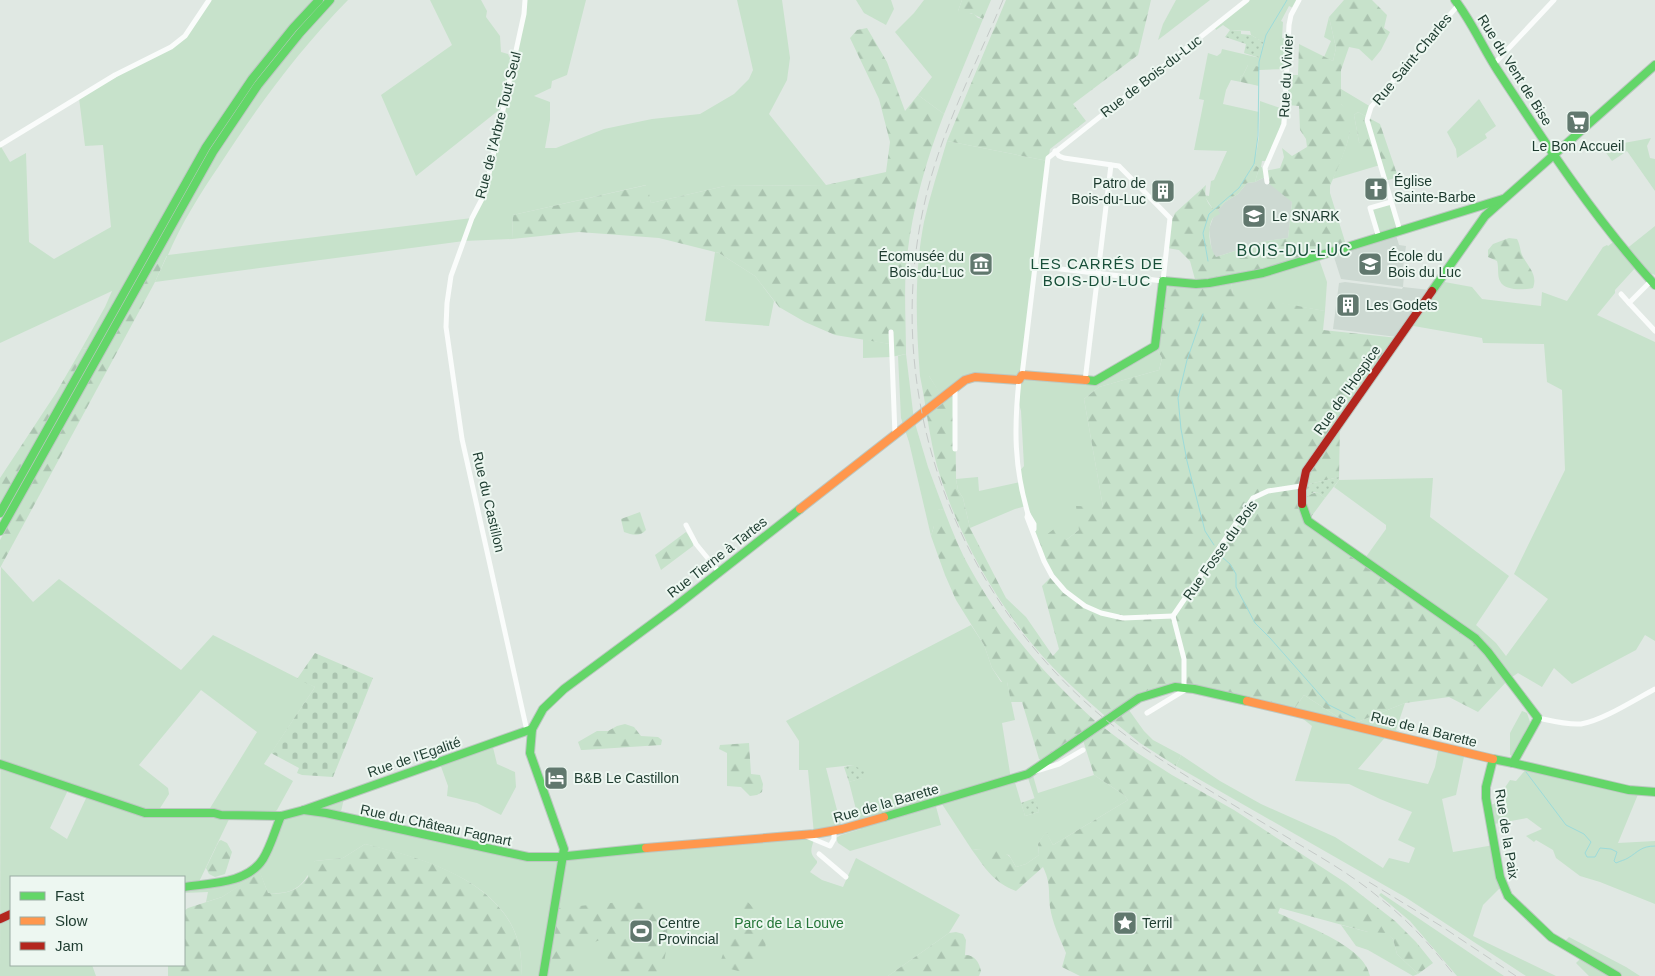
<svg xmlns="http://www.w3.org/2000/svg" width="1655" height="976" viewBox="0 0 1655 976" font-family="Arial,sans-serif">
<defs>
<pattern id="forest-firs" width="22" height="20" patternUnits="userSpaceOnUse" patternTransform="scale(1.25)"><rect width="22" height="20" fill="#c7e2cb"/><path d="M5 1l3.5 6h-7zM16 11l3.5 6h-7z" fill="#aac3af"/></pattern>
<pattern id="cemetery-stones" width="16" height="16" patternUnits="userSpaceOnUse" patternTransform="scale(1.25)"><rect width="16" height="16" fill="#c7e2cb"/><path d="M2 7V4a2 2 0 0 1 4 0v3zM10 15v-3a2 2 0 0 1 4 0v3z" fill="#aac3af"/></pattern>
<pattern id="garden-dots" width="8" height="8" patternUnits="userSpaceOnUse" patternTransform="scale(1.25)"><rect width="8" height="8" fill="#c7e2cb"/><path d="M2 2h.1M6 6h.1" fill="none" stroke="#aac3af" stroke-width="1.8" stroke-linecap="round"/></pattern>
</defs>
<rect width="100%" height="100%" fill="#e0e8e3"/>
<g fill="#cdd9d2">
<path d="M1276,175l16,27 -4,36 -22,3 -50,16 -4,-5 -3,-23 4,-11 5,-8 7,-8 13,-8 9,-11 8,-1 8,-4z"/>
<path d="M1396,235l3,10 7,1 -4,28 2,1 -1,12 27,3 -33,47 -64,-8 6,-46 6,-1 57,7 1,-2 -62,-8 -8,-25z"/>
</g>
<g fill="#c7e2cb" fill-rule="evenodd">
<path d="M209,0h106l-227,349 -6,-1 23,-41 7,-16 -112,52v-198l10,17 16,-9 3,89 25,17 57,-32 -8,-82 -18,1 -6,-48 99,-56z"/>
<path d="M334,0h14c-49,50 -91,107 -129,166 -19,28 -38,58 -51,89l304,-37 15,-35 17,-77 -88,70 -35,-81 71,-50 -22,-45h51l6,11 -1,6 14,19 1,16 7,2 5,10 12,-64h61l-19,75 -15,6 -1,7 -17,8 16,6v18l-5,28h11l48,-19 48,-10 48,-5 34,-20 15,-15 4,-9 -16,-70h45l8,58 -3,22 -18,34 57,71 -101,1 -74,17 -5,-18 -133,30 -1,24 -48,2 -309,41 12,-26 -9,-1 41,-73 64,-97z"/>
<path d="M856,0h35l3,9 -8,16 -22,-12z"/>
<path d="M924,0h38l-4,11 16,3 4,4 5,1 -39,95 -26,-19 14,-18 -37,-45 19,-19z"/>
<path d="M1176,0h34l-52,40 5,-16z"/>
<path d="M1247,0h52l-6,8 -4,-2 -8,15 2,1 -1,16 5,1 -1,30 -27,1 -1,-3 -10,-2 -5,10 -3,2 1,5 -10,-2 -5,10 -3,14 36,8 -3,43 3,-18 1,-36 23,8c-1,19 -8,34 -16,52h-5l-1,6 3,1 1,9 -10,5 4,-14 -5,-4 -15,24 -25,23 -10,-16 5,1 2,-15 3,-1 13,-29 -33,-1 10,-50 -5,-1 9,-46 9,3 4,-3 1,-4 38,9 3,-16 -12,-7 -1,-4 -20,-1 -7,-5 -7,5 -2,-4z"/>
<path d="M1329,17l7,31 -3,13 -9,-4 7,-16 -7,-4z"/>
<path d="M1341,89l30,18 -4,10 -9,-5 -4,3 5,27 21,23 -47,14c8,-22 29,-56 8,-75z"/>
<path d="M1479,99l17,27 -11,8 2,4 -30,20 -1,-9 -9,-17z"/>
<path d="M1651,138l-4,8 3,12 5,1v32l-28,-40 -15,10 -10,-14z"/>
<path d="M947,141l101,20 -26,214 73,6 60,-35 7,12 -3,12 -60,17 -15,12 19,108 -24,23 -13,10 -29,2 -11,-36 -11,3 -45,19 -7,-30 -5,-8 -2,-11 22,-2 1,14 41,-9 -2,-9 6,-7 -3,-55 -4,-14 2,-17 -44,-3 -33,20 -13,-21h-9c-4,-52 -6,-103 4,-154 6,-27 15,-54 23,-81z"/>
<path d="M1391,202l9,29 -21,7 -9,-30z"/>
<path d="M1655,226v49l-5,-2 -9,-10 -4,3 -22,24v3l-18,22 58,27v299l-10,-6 -9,15 -64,34 -18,-16 -12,19 -24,-14 -9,6 -146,-118 23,-32v-4l-52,-38 5,-7 94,-2 -3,39 79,59 -33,49 20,18 10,13 42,-57 -34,-25 51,-104 -3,-80 -15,-8 -3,-38 -61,-1 -1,-5 -74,-13 31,-44 33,6 10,12 59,7 1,-14 25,9 36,-54 4,-2 1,1 8,-6 9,10z"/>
<path d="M715,252l4,1 36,23 19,25 -5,25 -64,-5z"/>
<path d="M1318,256l9,26 -2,29 -92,-16 -2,-15z"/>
<path d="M863,339l27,5 1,13 -28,1z"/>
<path d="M906,354l8,66 14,47 16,43 -5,-1 -8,27 -22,-94 -8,-24 -3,-62z"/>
<path d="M1,567l32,35 26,-23 122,91 32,-35 102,52 -51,77 29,17 -16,29 -4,3 -42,2 -33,69 40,-6 17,-9 26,-53 41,-6v-4l23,-12 -5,22 188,41 274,-22 12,5c-3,9 -5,13 3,21v2l-7,9 12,8 21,7 13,-29 104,57 -11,18 -61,43h-367c7,-88 -88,-115 -156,-132l-22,14 -28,3c-11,24 -19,34 -47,32l-8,-20 -38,24 -16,5 2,-10 -24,1v-16h-173v88h81l4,11h-96zM201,690l56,42 -50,81h-50l12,-19 -1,-6 -29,-23zM69,788l19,6 -21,45 -17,-11z"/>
<path d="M971,625l13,20 8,23 9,14h6l8,38 -13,3 9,56h3l11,37 14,-4 -11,-34 4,-6 6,21 56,-18 30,20 4,5 -75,45 -7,-13 -8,12 1,11 -13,9 -10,3 -7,-12 -32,-6 -5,1 -32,-49 -5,2 6,22 -91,26 -12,-8 -2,-5 5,-3 20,-6 -12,-47 13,-4 -9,-13 -27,3 16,61 -28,5 -6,-64h-9v-29l-13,-20z"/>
<path d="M1304,695l37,24 14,4 50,-20 -9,27 15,9 -23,-5 -30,35 70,15 7,-17 4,-21 26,6 -9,43 -14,4 11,53 41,-7 9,40 -20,20 -10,31 83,40h-30l-121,-79 -229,-131 5,-11 39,26 41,23 74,33 48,31 6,-10 20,5 6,-15 -17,-8 14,-28 -32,-13 -31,-15 -54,-3 17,-55 -19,-15z"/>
<path d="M1522,711l5,2 3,9 -17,34 -3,-1v-22z"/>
<path d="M492,743l5,21 18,8 1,15 -15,28 -24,-12 -30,-7 1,-10 -9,-25z"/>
<path d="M1528,767l111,25 -21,51 37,-2v63l-55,-22 -20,-6 -24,-18 -3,-8 -17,-10 -2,2 -8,-6 16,-7 -15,-11 -33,6 -4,-19 4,-1 16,-24 6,1z"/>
<path d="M1381,893l123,83h-47l-47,-55 -31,-26z"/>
<path d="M1341,925l27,7h19l6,7 4,15 21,20 -5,2 -5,-3 -40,-23 -12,-4z"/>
<path d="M1569,937l57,30 14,9h-51l-13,-13 7,-7 -21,-12z"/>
</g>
<g fill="url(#forest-firs)">
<path d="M962,0h29l-8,19 -12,-6 -9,3 -4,-5z"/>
<path d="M1006,0h145l-13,55 -65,49 13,17 -36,28 -2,12 -101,-20z"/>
<path d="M1344,0h28l15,15 -3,13 6,4 -9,18 -9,11 -13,-12 -10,-2 -8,23v34c2,2 4,3 6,5 12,19 -10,59 -17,77v7l17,55 -116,32 2,14 92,17 -2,19 75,8 -58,84 -1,55 -38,9 10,8 6,-2 8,6 -17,23 167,117 34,41 -31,33 -29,-15 -44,6 -50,20 -14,-4 -37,-24 -11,16 -109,-24 -58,19 18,25 9,9 28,15 -5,11 -36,-23 -27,-22 12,-15 -20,10c-20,-18 -40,-35 -58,-55 -50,-55 -89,-125 -110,-195 -8,-30 -11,-61 -17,-90h9l13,20 13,-10 1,93 2,11 5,8 7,30 36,70 20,19 27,39 6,-7 -17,-63 10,-10 -15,-34 17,-13 12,11 13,-10 -3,-24 27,1 -19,-108 15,-12 60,-17 3,-12 -7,-12 6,-52 10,-10 25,-1 -6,-22 -11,-11 -12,-2 3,-30h3l2,-5 31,-28c-2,11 0,17 8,25l25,-22 15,-24 5,4 -4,14 -8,1 -9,11 -13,8 -7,8 2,4c-2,1 -5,2 -7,4 -7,10 -3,31 3,39l50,-16 22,-3 4,-36 -25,-20 -2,-11 15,-3 4,-11 -2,-9 10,8 15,-9 -1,-8 -6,-9 -1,-24 -12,-1 1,-30h10l1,-31 34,17 3,-13 -7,-31z"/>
<path d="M867,28l20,34 18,49 13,-16 26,19c-19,49 -33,99 -38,152 -2,29 0,59 0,88l-15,3 -1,-13 -55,-9 -30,-13 -26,-15 -24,-31 -36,-23 -60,-15 -80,-6 -67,7 1,-24 134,-30 4,18 74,-17 101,-1 60,-13 4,-30 -11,-43 -29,-61 7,-8z"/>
<path d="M1250,64l9,3v19l-18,-4 -1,-5 3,-2 5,-10z"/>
<path d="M1358,112l22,12 18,53 -13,4 -5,-16 -15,-12 -6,-11 -5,-27z"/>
<path d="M1509,238l8,1c3,5 3,11 5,16 6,12 16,19 11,33 -9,2 -29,3 -33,-7 -3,-5 -1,-14 -3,-20l-9,-4v-7l5,-6z"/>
<path d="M158,255h9l-12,27 -155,286v-28z"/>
<path d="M82,348l6,1 -88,158v-29l56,-85z"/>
<path d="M940,509l4,1c8,20 16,41 27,60 32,58 75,106 124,151l-12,15 20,-9 33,25 36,23 62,35 112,73 49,38 21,21 17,21 -15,11 -21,-20 -4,-15 -6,-6 -19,-1 -88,-24 -2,5c25,12 87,33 92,63h-290l-18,-9 4,-14c-6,-14 -14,-31 -16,-46 -2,-17 1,-23 -7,-40l-27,24c-23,-9 -30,-22 -44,-41 8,-2 32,1 37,6 3,3 5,8 7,11l10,-3 13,-9 -1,-11 8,-13 7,14 75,-45 -4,-5 -30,-20 -12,-38 -36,26 -7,-4 -17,-57h-11l-4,-20h-5l-10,-14 -8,-23 -28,-45 -11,-25 -14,-39 3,-10 -1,-10 1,-4z"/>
<path d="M640,512l6,18c-6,7 -14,5 -22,2l-3,-13z"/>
<path d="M686,532l8,11 -1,3 -32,24 -6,-15z"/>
<path d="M625,724l9,3 7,9 17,1 4,3 -1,5 -78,5h-2l-3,-8 19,-11h11l9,-5z"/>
<path d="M749,743l2,31 9,1 3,9 -1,8 -5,3 -7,1 -9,-9 -14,-1v-33l-8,-4 1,-4z"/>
<path d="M221,840l6,3 5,9 -7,22 -10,3 -6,-3 -3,-6 13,-27z"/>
<path d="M365,844c68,16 163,45 156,132h-353v-11h16v-54l4,-3 34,-11 38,-25 8,21c17,2 30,-2 40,-16l-2,-8 9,-8 28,-3z"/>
<path d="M742,897c21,16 28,39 21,65l-21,10 -23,-6z"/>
<path d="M631,901l29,6c14,24 4,44 3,69h-57l6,-7 -12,-29 -16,6 -7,7c4,23 -12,23 -29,23l10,-68z"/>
<path d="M956,932l7,2 3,6 -1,15c10,0 14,7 16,16l-2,5h-91l61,-43z"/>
</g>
<path fill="url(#cemetery-stones)" d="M315,653l58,25 -40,99 -31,-2 -5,-2 2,-5 -28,-15 44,-66 -18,-8z"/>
<g fill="url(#garden-dots)">
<path d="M1230,30l11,1v3l10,1 12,7 -3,16 -16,-5 2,-9 -21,-7z"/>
<path d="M1339,477v3l-14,18 -8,-6h-3l-12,9 -1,-15z"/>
<path d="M853,765l13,7 -3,6 -14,4 -5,-15z"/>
<path d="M1035,798l4,14 -14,4 -4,-13z"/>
</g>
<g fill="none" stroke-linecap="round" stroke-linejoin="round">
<g stroke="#9cdbda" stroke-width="1">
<path d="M1208,261l-5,-28 6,-19 30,-26 15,-24 4,-28 1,-74 7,-27 21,-35"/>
<path d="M1203,314l-16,46 -9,38 3,31 6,32 18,70 9,14"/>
<path d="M1222,557l8,7 6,10v13l19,36 15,15 59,67 26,13"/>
<path d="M1526,772l40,53 18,9 7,8 -6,11 2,4h8l5,-9 11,1 6,3 -3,9 2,2c4,-2 9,-3 12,-5 10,-6 13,-12 27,-12"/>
</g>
<g stroke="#bcc7c1" stroke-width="10">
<g id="fast">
<path d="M1455,0c17,22 28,48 43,71 49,75 97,148 157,214"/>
<path d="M1432,291l53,-75 170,-151"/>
<path d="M1086,380l9,1 60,-35 8,-65 33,3 13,-1 54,-10 240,-74"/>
<path d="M1302,504l6,17 167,117 13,14 50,66 -25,45 -20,-4 -7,28v11l14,79 8,19 43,41 66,39"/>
<path d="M0,513l206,-366 46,-68 41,-51 26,-28"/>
<path d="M0,531l213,-379 45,-67 42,-52 30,-33"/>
<path d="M1513,763l116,27 26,2"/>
<path d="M0,764l145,49h69l7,2 60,1 23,-6 228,-81"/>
<path d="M304,810l22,3 202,44h30l88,-9"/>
<path d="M884,817l144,-43 111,-76 36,-11 19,2 53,12"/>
<path d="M184,887c26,-4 63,-3 79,-28 8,-13 12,-29 18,-43"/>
<path d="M543,976l21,-127 -34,-96 2,-24 11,-20 21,-20 112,-83 124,-97"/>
</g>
</g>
<g stroke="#bcc7c1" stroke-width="10">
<g id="slow">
<path d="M800,509l165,-129 10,-3 44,3 3,-5 64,5"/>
<path d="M1247,701l246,58"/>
<path d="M646,848l168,-14 28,-5 42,-12"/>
</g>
</g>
<g stroke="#bcc7c1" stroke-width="10">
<g id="jam">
<path d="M1302,504v-14l4,-19 126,-180"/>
<path d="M0,919l11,-5"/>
</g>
</g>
<g stroke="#fafcfb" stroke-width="5">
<path d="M525,0l-1,14 -37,169 -3,12 -12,23 -21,58 -4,27 -1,24 16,112 65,292"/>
<path d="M1494,64l60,-64"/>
<path d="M0,145l115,-70 56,-28 14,-11 24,-36"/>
<path d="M1267,182l-2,-14 19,-44 5,-99 2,-10 8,-15"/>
<path d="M1400,231l-33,-111 4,-13 88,-103"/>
<path d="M1379,238l-9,-30 21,-6"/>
<path d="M1035,266l128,15 7,-63 -51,-52 -55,-8 -5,-2 -4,-5"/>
<path d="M1651,281l-22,22 26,28"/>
<path d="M1621,294l8,9"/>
<path d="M891,332l4,103"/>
<path d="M1022,375l26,-217 199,-158"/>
<path d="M1019,380c-5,48 -5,87 9,134l-1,3 17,44 8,15 13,15 20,15 16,7 22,5 50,-2"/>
<path d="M1085,381l26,-216"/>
<path d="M955,387v62"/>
<path d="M1028,514l6,10v5"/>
<path d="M686,525l10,19 23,28"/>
<path d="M1173,616l80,-118 15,-7 33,-5"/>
<path d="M1173,616l11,43v28"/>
<path d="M1147,713l41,-25"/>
<path d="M1538,718c14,3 29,7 43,6 21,-3 55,-25 74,-35"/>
<path d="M1036,771l23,-7 24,-14"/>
<path d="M806,836l24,10 4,-7v-8"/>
<path d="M819,854l27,23"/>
</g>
<use href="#fast" stroke="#63d668" stroke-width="8"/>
<use href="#slow" stroke="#ff974d" stroke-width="8"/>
<use href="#jam" stroke="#b3261e" stroke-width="8"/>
<g stroke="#c5cac8" stroke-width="1" stroke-dasharray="10 5" stroke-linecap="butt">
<path d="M1003,0c-28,67 -62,130 -78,201 -49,210 45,432 223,550 46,31 94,59 142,88 32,19 64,37 92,61 28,22 51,48 73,76"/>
<path d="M1369,882l72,44 75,50"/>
</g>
</g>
<defs>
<g id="supermarket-square" transform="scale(1.25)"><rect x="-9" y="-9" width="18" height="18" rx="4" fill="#61786e" stroke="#edf7f1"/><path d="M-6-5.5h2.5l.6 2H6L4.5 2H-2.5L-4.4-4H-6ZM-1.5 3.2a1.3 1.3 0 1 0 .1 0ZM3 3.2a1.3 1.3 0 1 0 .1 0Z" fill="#fff"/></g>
<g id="church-square" transform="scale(1.25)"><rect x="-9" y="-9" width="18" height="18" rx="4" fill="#61786e" stroke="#edf7f1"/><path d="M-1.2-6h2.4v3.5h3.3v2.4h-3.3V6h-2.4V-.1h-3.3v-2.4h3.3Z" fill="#fff"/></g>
<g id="building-square" transform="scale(1.25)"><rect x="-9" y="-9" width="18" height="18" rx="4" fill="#61786e" stroke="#edf7f1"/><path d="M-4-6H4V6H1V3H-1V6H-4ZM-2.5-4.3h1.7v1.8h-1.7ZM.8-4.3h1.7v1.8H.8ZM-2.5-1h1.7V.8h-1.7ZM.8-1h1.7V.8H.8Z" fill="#fff"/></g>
<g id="school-square" transform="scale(1.25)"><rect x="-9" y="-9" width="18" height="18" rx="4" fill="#61786e" stroke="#edf7f1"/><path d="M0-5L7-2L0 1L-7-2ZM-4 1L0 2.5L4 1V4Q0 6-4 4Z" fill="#fff"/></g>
<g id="museum-square" transform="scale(1.25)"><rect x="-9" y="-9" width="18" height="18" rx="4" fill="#61786e" stroke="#edf7f1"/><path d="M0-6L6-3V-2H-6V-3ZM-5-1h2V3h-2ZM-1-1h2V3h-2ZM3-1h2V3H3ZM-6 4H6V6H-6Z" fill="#fff"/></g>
<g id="hotel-square" transform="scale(1.25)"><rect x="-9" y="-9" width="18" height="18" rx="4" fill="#61786e" stroke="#edf7f1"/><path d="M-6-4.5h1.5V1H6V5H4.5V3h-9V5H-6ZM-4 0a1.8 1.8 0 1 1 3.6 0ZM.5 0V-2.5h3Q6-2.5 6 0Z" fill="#fff"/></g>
<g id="sight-square" transform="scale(1.25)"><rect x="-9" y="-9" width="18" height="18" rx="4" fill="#61786e" stroke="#edf7f1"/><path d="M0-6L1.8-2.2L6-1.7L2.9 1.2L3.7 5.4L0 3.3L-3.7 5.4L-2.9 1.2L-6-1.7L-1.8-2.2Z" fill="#fff"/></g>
<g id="stadium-square" transform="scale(1.25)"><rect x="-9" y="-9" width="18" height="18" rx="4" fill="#61786e" stroke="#edf7f1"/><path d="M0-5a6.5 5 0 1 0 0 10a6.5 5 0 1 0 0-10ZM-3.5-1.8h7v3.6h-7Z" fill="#fff"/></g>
</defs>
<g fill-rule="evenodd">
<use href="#supermarket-square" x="1578" y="122"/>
<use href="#church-square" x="1376" y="189"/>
<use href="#building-square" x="1163" y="191"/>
<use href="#school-square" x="1254" y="216"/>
<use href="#museum-square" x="981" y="264"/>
<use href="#school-square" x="1370" y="264"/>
<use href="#building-square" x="1348" y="305"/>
<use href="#hotel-square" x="556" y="778"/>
<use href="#sight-square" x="1125" y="923"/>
<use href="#stadium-square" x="641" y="931"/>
</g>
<g text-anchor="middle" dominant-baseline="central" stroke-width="4" stroke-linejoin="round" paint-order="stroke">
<g font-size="14" fill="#1d3b2f" stroke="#edf7f1">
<text transform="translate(1412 59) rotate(-50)">Rue Saint-Charles</text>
<text transform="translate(1515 70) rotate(58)">Rue du Vent de Bise</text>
<text transform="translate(1151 76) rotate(-38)">Rue de Bois-du-Luc</text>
<text transform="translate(1286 76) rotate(-87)">Rue du Vivier</text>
<text transform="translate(498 125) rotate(-76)">Rue de l'Arbre Tout Seul</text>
<text transform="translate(1347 390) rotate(-55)">Rue de l'Hospice</text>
<text transform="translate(489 502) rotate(77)">Rue du Castillon</text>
<text transform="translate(1220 550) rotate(-55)">Rue Fosse du Bois</text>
<text transform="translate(717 557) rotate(-38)">Rue Tierne à Tartes</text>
<text transform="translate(1424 729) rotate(14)">Rue de la Barette</text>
<text transform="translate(414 757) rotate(-19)">Rue de l'Egalité</text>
<text transform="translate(886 803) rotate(-16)">Rue de la Barette</text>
<text transform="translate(436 825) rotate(12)">Rue du Château Fagnart</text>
<text transform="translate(1507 834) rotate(81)">Rue de la Paix</text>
</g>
<g font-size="14" fill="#1d3b2f" stroke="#edf7f1" text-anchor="start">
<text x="1578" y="146" text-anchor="middle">Le Bon Accueil</text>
<text x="1394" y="181">Église<tspan x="1394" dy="16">Sainte-Barbe</tspan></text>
<text x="1146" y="183" text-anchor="end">Patro de<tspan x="1146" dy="16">Bois-du-Luc</tspan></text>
<text x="1272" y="216">Le SNARK</text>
<text x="964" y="256" text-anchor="end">Écomusée du<tspan x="964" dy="16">Bois-du-Luc</tspan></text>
<text x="1388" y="256">École du<tspan x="1388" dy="16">Bois du Luc</tspan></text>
<text x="1366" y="305">Les Godets</text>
<text x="574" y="778">B&amp;B Le Castillon</text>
<text x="658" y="923">Centre<tspan x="658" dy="16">Provincial</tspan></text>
<text x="1142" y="923">Terril</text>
</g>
<g font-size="14" fill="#247537" stroke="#edf7f1">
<text x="789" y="923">Parc de La Louve</text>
</g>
<g font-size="15" letter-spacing="1" fill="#184f39" stroke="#edf7f1">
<text x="1097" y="263">LES CARRÉS DE<tspan x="1097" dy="17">BOIS-DU-LUC</tspan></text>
</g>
<g font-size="16" letter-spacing="1" fill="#184f39" stroke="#edf7f1">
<text x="1294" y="250">BOIS-DU-LUC</text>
</g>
</g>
<rect x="10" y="876" width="175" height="90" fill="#edf7f1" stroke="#9aaca3"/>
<rect x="20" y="892" width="25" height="8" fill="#63d668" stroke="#9aaca3"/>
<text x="55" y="901" font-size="15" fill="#1d3b2f">Fast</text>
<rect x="20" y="917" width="25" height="8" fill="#ff974d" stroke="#9aaca3"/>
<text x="55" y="926" font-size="15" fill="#1d3b2f">Slow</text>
<rect x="20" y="942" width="25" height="8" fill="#b3261e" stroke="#9aaca3"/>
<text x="55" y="951" font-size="15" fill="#1d3b2f">Jam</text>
</svg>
